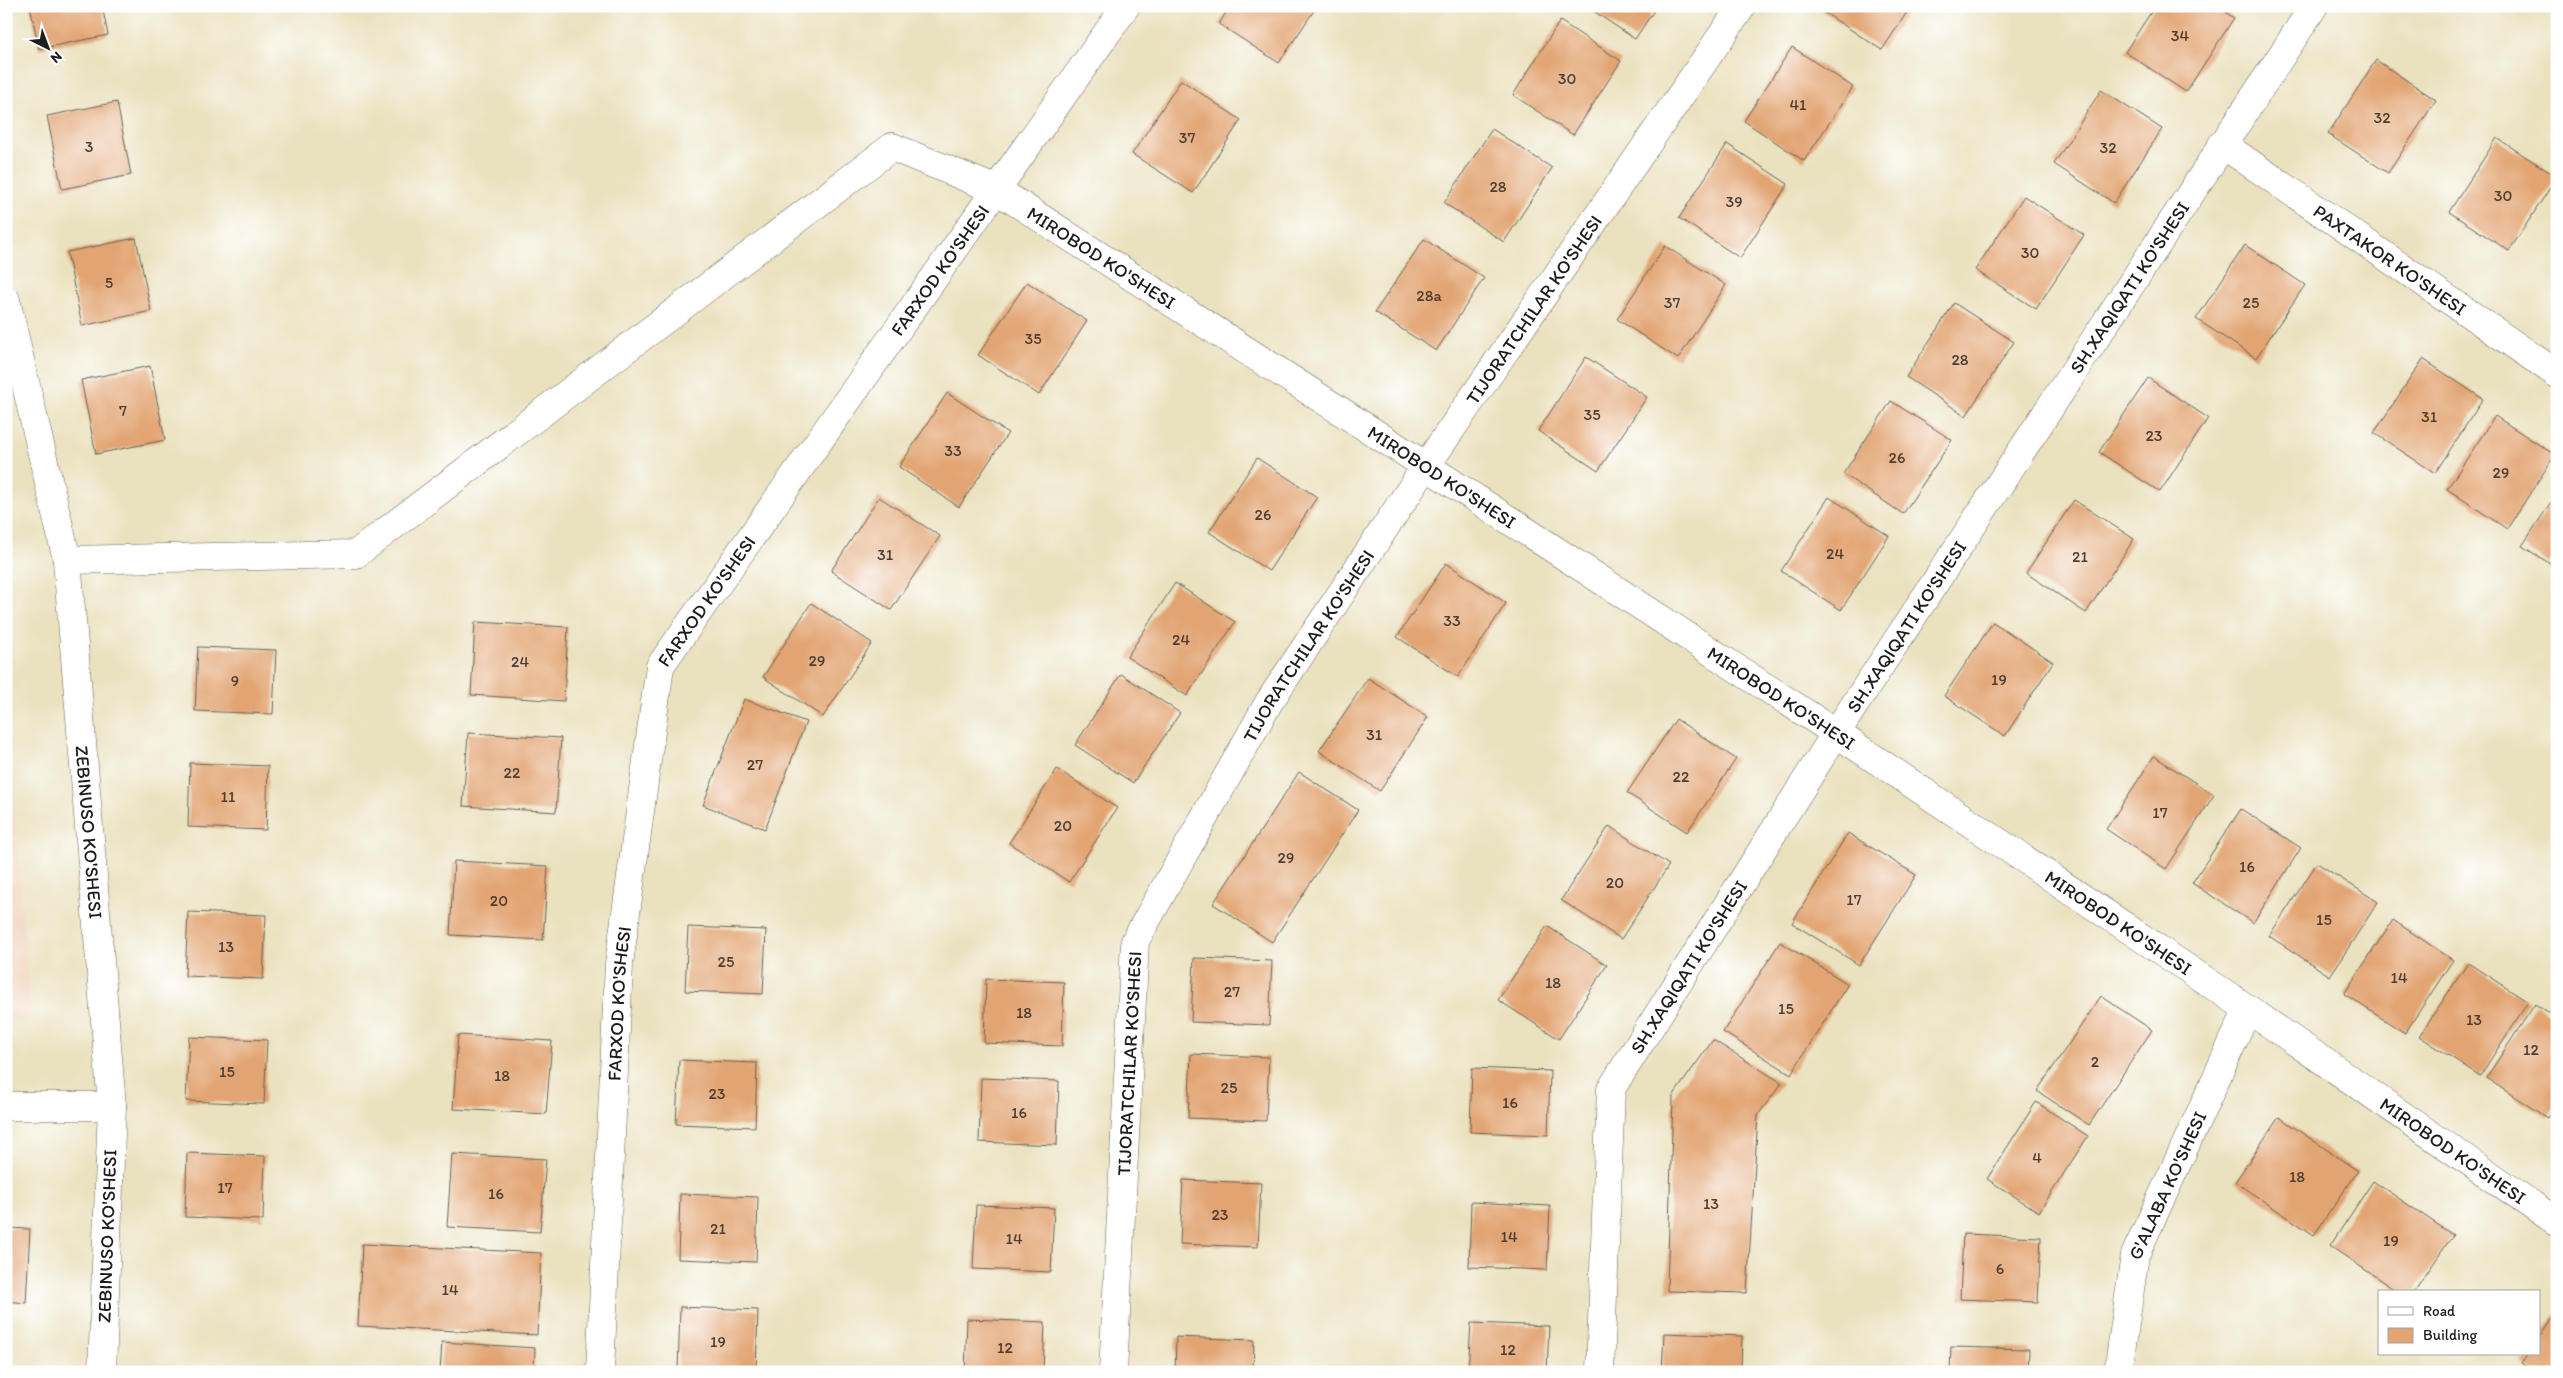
<svg xmlns="http://www.w3.org/2000/svg" width="2563" height="1378" viewBox="0 0 2563 1378" font-family="Itim,sans-serif">
<rect width="100%" height="100%" fill="#fff"/>
<filter id="ink" filterUnits="userSpaceOnUse"><feTurbulence type="fractalNoise" baseFrequency=".02" numOctaves="2"/><feDisplacementMap in="SourceGraphic" scale="10" xChannelSelector="R" yChannelSelector="G"/><feConvolveMatrix kernelMatrix="1 2 1 2 8 2 1 2 1" color-interpolation-filters="sRGB"/></filter>
<filter id="wash" filterUnits="userSpaceOnUse"><feTurbulence type="fractalNoise" baseFrequency=".0096" numOctaves="4" result="noise"/><feDisplacementMap in="SourceGraphic" scale="20" xChannelSelector="R" yChannelSelector="G"/><feGaussianBlur stdDeviation="1.12" result="paint"/><feColorMatrix in="noise" values="0 0 0 0 0 0 0 0 0 0 0 0 0 0 0 0 0 1.4 0 .05"/><feComposite in="paint" operator="in"/></filter>
<g filter="url(#wash)">
<rect width="100%" height="100%" fill="#eae1be"/>
<path fill="#f2d4be" d="M6,711l25,309 -25,2z"/>
<g id="blocks">
<g fill="#e2a472">
<path d="M30,6h72l6,29 -69,14z"/>
<path d="M1230,6h87l-38,57 -60,-39z"/>
<path d="M1586,6h71l-22,33z"/>
<path d="M1825,6h86l-29,44 -60,-39z"/>
<path d="M2155,6h62l17,12 -48,74 -61,-40z"/>
<path d="M1560,21l61,40 -48,74 -60,-40z"/>
<path d="M1792,47l61,40 -49,74 -60,-40z"/>
<path d="M2376,60l60,40 -48,73 -60,-39z"/>
<path d="M1181,80l60,40 -48,73 -61,-39z"/>
<path d="M2101,90l61,39 -48,74 -60,-39z"/>
<path d="M117,102l14,73 -69,14 -15,-73z"/>
<path d="M1492,129l60,39 -48,74 -60,-39z"/>
<path d="M2497,138l60,39 -48,74 -60,-39z"/>
<path d="M1727,144l61,40 -48,74 -61,-40z"/>
<path d="M2024,196l60,39 -48,74 -61,-39z"/>
<path d="M136,238l15,73 -69,15 -15,-74z"/>
<path d="M1424,239l60,39 -48,73 -61,-39z"/>
<path d="M2245,245l60,40 -49,73 -60,-39z"/>
<path d="M1665,246l61,39 -48,74 -61,-40z"/>
<path d="M1027,282l60,39 -48,74 -61,-40z"/>
<path d="M1954,303l60,39 -48,74 -60,-39z"/>
<path d="M1586,357l61,40 -49,74 -60,-40z"/>
<path d="M2423,359l60,40 -48,74 -61,-40z"/>
<path d="M150,366l15,74 -69,14 -15,-74z"/>
<path d="M2148,378l60,40 -48,74 -61,-40z"/>
<path d="M947,393l61,40 -49,74 -60,-40z"/>
<path d="M1891,401l61,39 -49,74 -60,-40z"/>
<path d="M2495,416l60,39 -48,74 -60,-40z"/>
<path d="M1257,458l60,39 -48,74 -60,-39z"/>
<path d="M2557,493v75l-35,-22z"/>
<path d="M879,497l61,39 -49,74 -60,-39z"/>
<path d="M1829,497l60,39 -48,74 -60,-39z"/>
<path d="M2074,500l60,39 -48,74 -60,-40z"/>
<path d="M1446,563l60,40 -48,74 -61,-40z"/>
<path d="M1175,583l60,39 -48,74 -60,-39z"/>
<path d="M811,603l61,40 -49,74 -60,-40z"/>
<path d="M475,622l93,5 -4,74 -93,-6z"/>
<path d="M1993,622l60,40 -48,74 -61,-40z"/>
<path d="M198,647l78,3 -3,64 -78,-3z"/>
<path d="M1121,674l59,39 -47,70 -58,-38z"/>
<path d="M1368,678l60,39 -48,74 -61,-40z"/>
<path d="M744,699l62,23 -41,107 -62,-24z"/>
<path d="M1676,719l60,40 -49,73 -60,-39z"/>
<path d="M468,733l93,5 -5,74 -93,-6z"/>
<path d="M2154,756l60,39 -48,74 -60,-40z"/>
<path d="M190,763l78,3 -2,64 -78,-3z"/>
<path d="M1057,769l60,39 -48,74 -60,-39z"/>
<path d="M1299,772l59,38 -86,132 -59,-38z"/>
<path d="M2241,809l60,39 -48,75 -61,-40z"/>
<path d="M1609,826l60,39 -48,74 -60,-39z"/>
<path d="M1848,833l68,42 -57,90 -67,-42z"/>
<path d="M454,861l94,5 -5,74 -93,-5z"/>
<path d="M2317,863l61,39 -48,74 -61,-40z"/>
<path d="M188,912l78,3 -3,64 -78,-3z"/>
<path d="M2393,920l60,40 -48,73 -61,-39z"/>
<path d="M1547,926l60,39 -48,74 -61,-39z"/>
<path d="M688,927l78,3 -3,64 -78,-3z"/>
<path d="M1780,942l68,42 -57,90 -68,-42z"/>
<path d="M1194,958l78,3 -3,64 -78,-3z"/>
<path d="M2468,963l60,39 -48,74 -61,-40z"/>
<path d="M986,979l78,3 -2,64 -78,-3z"/>
<path d="M2101,996l51,34 -63,95 -52,-34z"/>
<path d="M2535,1004l22,15v84l-10,15 -61,-40z"/>
<path d="M458,1035l94,6 -6,73 -93,-5z"/>
<path d="M189,1037l78,3 -3,64 -78,-3z"/>
<path d="M1713,1040l69,43 -24,32 -11,178 -80,-2 6,-195z"/>
<path d="M1191,1054l78,3 -3,64 -78,-3z"/>
<path d="M679,1060l78,3 -2,64 -79,-3z"/>
<path d="M1472,1068l78,3 -2,64 -78,-3z"/>
<path d="M981,1078l78,3 -2,64 -78,-3z"/>
<path d="M2036,1102l52,34 -49,76 -52,-33z"/>
<path d="M2279,1117l79,54 -44,64 -79,-53z"/>
<path d="M187,1153l78,3 -2,64 -78,-3z"/>
<path d="M452,1154l94,5 -6,73 -93,-5z"/>
<path d="M1183,1180l78,3 -3,64 -78,-3z"/>
<path d="M2373,1181l80,54 -39,57h-16l-68,-46z"/>
<path d="M680,1194l78,3 -2,65 -78,-3z"/>
<path d="M1471,1202l79,4 -3,64 -78,-3z"/>
<path d="M976,1205l78,3 -3,64 -78,-3z"/>
<path d="M6,1228l24,1 -4,74 -20,-2z"/>
<path d="M1963,1234l78,3 -3,65 -78,-3z"/>
<path d="M362,1244l179,9 -4,82 -179,-9z"/>
<path d="M680,1307l78,3 -2,62 -78,-1z"/>
<path d="M2557,1312v60h-24l-12,-8 7,-10h11v-16z"/>
<path d="M967,1319l78,3 -2,50h-78z"/>
<path d="M1471,1323l78,3 -2,46h-79z"/>
<path d="M1664,1333l78,3 -1,36h-79z"/>
<path d="M1176,1337l78,3 -1,32h-78z"/>
<path d="M442,1342l93,6 -1,24h-94z"/>
<path d="M1951,1347l78,2 -1,23h-78z"/>
</g>
</g>
</g>
<g filter="url(#ink)">
<use href="#blocks" fill-opacity="0" stroke="#646155" stroke-width="1"/>
<g fill="none" stroke-linecap="round" stroke-linejoin="round">
<g stroke="#646155" stroke-width="29">
<g id="minor">
<path id="s1" d="M2222,144l335,230"/>
<path id="s2" d="M6,300l61,260 45,546 -10,266"/>
<path id="s3" d="M67,560l289,-6 536,-407 105,43 429,276 410,267 412,276 309,213"/>
<path d="M6,1106h106"/>
<path id="s4" d="M600,1372l19,-408 41,-298 466,-660"/>
<path id="s5" d="M1113,1372l22,-431 134,-239 157,-236 316,-460"/>
<path id="s6" d="M1600,1372l11,-283 225,-356 478,-727"/>
<path id="s7" d="M2118,1372l17,-117 113,-246"/>
</g>
</g>
<use href="#minor" stroke="#fff" stroke-width="28"/>
</g>
</g>
<g text-anchor="middle" dominant-baseline="central" stroke-width="4.5" stroke-linejoin="round" paint-order="stroke">
<g font-size="16" fill="#4e3e32">
<text x="2180" y="35">34</text>
<text x="1567" y="78">30</text>
<text x="1798" y="104">41</text>
<text x="2382" y="117">32</text>
<text x="1187" y="137">37</text>
<text x="89" y="146">3</text>
<text x="2108" y="147">32</text>
<text x="1498" y="186">28</text>
<text x="2503" y="195">30</text>
<text x="1734" y="201">39</text>
<text x="2030" y="252">30</text>
<text x="109" y="282">5</text>
<text x="1429" y="295">28a</text>
<text x="1672" y="302">37</text>
<text x="2251" y="302">25</text>
<text x="1033" y="338">35</text>
<text x="1960" y="359">28</text>
<text x="123" y="410">7</text>
<text x="1592" y="414">35</text>
<text x="2429" y="416">31</text>
<text x="2154" y="435">23</text>
<text x="953" y="450">33</text>
<text x="1897" y="457">26</text>
<text x="2501" y="472">29</text>
<text x="1263" y="514">26</text>
<text x="1835" y="553">24</text>
<text x="885" y="554">31</text>
<text x="2080" y="556">21</text>
<text x="1452" y="620">33</text>
<text x="1181" y="639">24</text>
<text x="817" y="660">29</text>
<text x="520" y="661">24</text>
<text x="1999" y="679">19</text>
<text x="235" y="680">9</text>
<text x="1374" y="734">31</text>
<text x="755" y="764">27</text>
<text x="512" y="772">22</text>
<text x="1681" y="776">22</text>
<text x="228" y="796">11</text>
<text x="2160" y="812">17</text>
<text x="1063" y="825">20</text>
<text x="1286" y="857">29</text>
<text x="2247" y="866">16</text>
<text x="1615" y="882">20</text>
<text x="1854" y="899">17</text>
<text x="499" y="900">20</text>
<text x="2324" y="919">15</text>
<text x="226" y="946">13</text>
<text x="726" y="961">25</text>
<text x="2399" y="977">14</text>
<text x="1553" y="982">18</text>
<text x="1232" y="991">27</text>
<text x="1786" y="1008">15</text>
<text x="1024" y="1012">18</text>
<text x="2474" y="1019">13</text>
<text x="2531" y="1049">12</text>
<text x="2095" y="1061">2</text>
<text x="227" y="1071">15</text>
<text x="502" y="1075">18</text>
<text x="1229" y="1087">25</text>
<text x="717" y="1093">23</text>
<text x="1510" y="1102">16</text>
<text x="1019" y="1112">16</text>
<text x="2037" y="1157">4</text>
<text x="2297" y="1176">18</text>
<text x="225" y="1187">17</text>
<text x="496" y="1193">16</text>
<text x="1711" y="1203">13</text>
<text x="1220" y="1214">23</text>
<text x="718" y="1228">21</text>
<text x="1509" y="1236">14</text>
<text x="1014" y="1238">14</text>
<text x="2391" y="1240">19</text>
<text x="2000" y="1268">6</text>
<text x="450" y="1289">14</text>
<text x="718" y="1341">19</text>
<text x="1005" y="1347">12</text>
<text x="1508" y="1349">12</text>
</g>
<g font-size="19" fill="#1c1c1c" stroke="#fff">
<text stroke="none"><textPath href="#s3" startOffset="1200">MIROBOD KO'SHESI</textPath></text>
<text stroke="none"><textPath href="#s1" startOffset="204">PAXTAKOR KO'SHESI</textPath></text>
<text stroke="none"><textPath href="#s4" startOffset="1194">FARXOD KO'SHESI</textPath></text>
<text stroke="none"><textPath href="#s6" startOffset="1238">SH.XAQIQATI KO'SHESI</textPath></text>
<text stroke="none"><textPath href="#s5" startOffset="1179">TIJORATCHILAR KO'SHESI</textPath></text>
<text stroke="none"><textPath href="#s3" startOffset="1605">MIROBOD KO'SHESI</textPath></text>
<text stroke="none"><textPath href="#s4" startOffset="789">FARXOD KO'SHESI</textPath></text>
<text stroke="none"><textPath href="#s6" startOffset="832">SH.XAQIQATI KO'SHESI</textPath></text>
<text stroke="none"><textPath href="#s5" startOffset="774">TIJORATCHILAR KO'SHESI</textPath></text>
<text stroke="none"><textPath href="#s3" startOffset="2010">MIROBOD KO'SHESI</textPath></text>
<text stroke="none"><textPath href="#s2" startOffset="540">ZEBINUSO KO'SHESI</textPath></text>
<text stroke="none"><textPath href="#s3" startOffset="2415">MIROBOD KO'SHESI</textPath></text>
<text stroke="none"><textPath href="#s6" startOffset="428">SH.XAQIQATI KO'SHESI</textPath></text>
<text stroke="none"><textPath href="#s4" startOffset="369">FARXOD KO'SHESI</textPath></text>
<text stroke="none"><textPath href="#s5" startOffset="309">TIJORATCHILAR KO'SHESI</textPath></text>
<text stroke="none"><textPath href="#s3" startOffset="2820">MIROBOD KO'SHESI</textPath></text>
<text stroke="none"><textPath href="#s7" startOffset="195">G'ALABA KO'SHESI</textPath></text>
<text transform="translate(107 1236) rotate(-88)">ZEBINUSO KO'SHESI</text>
</g>
</g>
<rect width="2563" height="1378" fill="none" stroke="#fff" stroke-width="25"/>
<rect x="2378" y="1290" width="162" height="65" fill="#ffffff" stroke="#a4a4a4"/>
<rect x="2388" y="1307" width="25" height="8" fill="#ffffff" stroke="#a4a4a4"/>
<text x="2423" y="1316" font-size="15" fill="#1c1c1c">Road</text>
<rect x="2388" y="1328" width="25" height="15" fill="#e2a472" stroke="#a4a4a4"/>
<text x="2423" y="1340" font-size="15" fill="#1c1c1c">Building</text>
<g transform="translate(48 48) rotate(138)" stroke="#ffffff" stroke-width="4" paint-order="stroke">
<path d="M0-4L9 19L0 12L-9 19Z" fill="#1c1c1c"/>
<text y="-8" font-size="14" font-weight="bold" text-anchor="middle" fill="#1c1c1c">N</text>
</g>
</svg>
